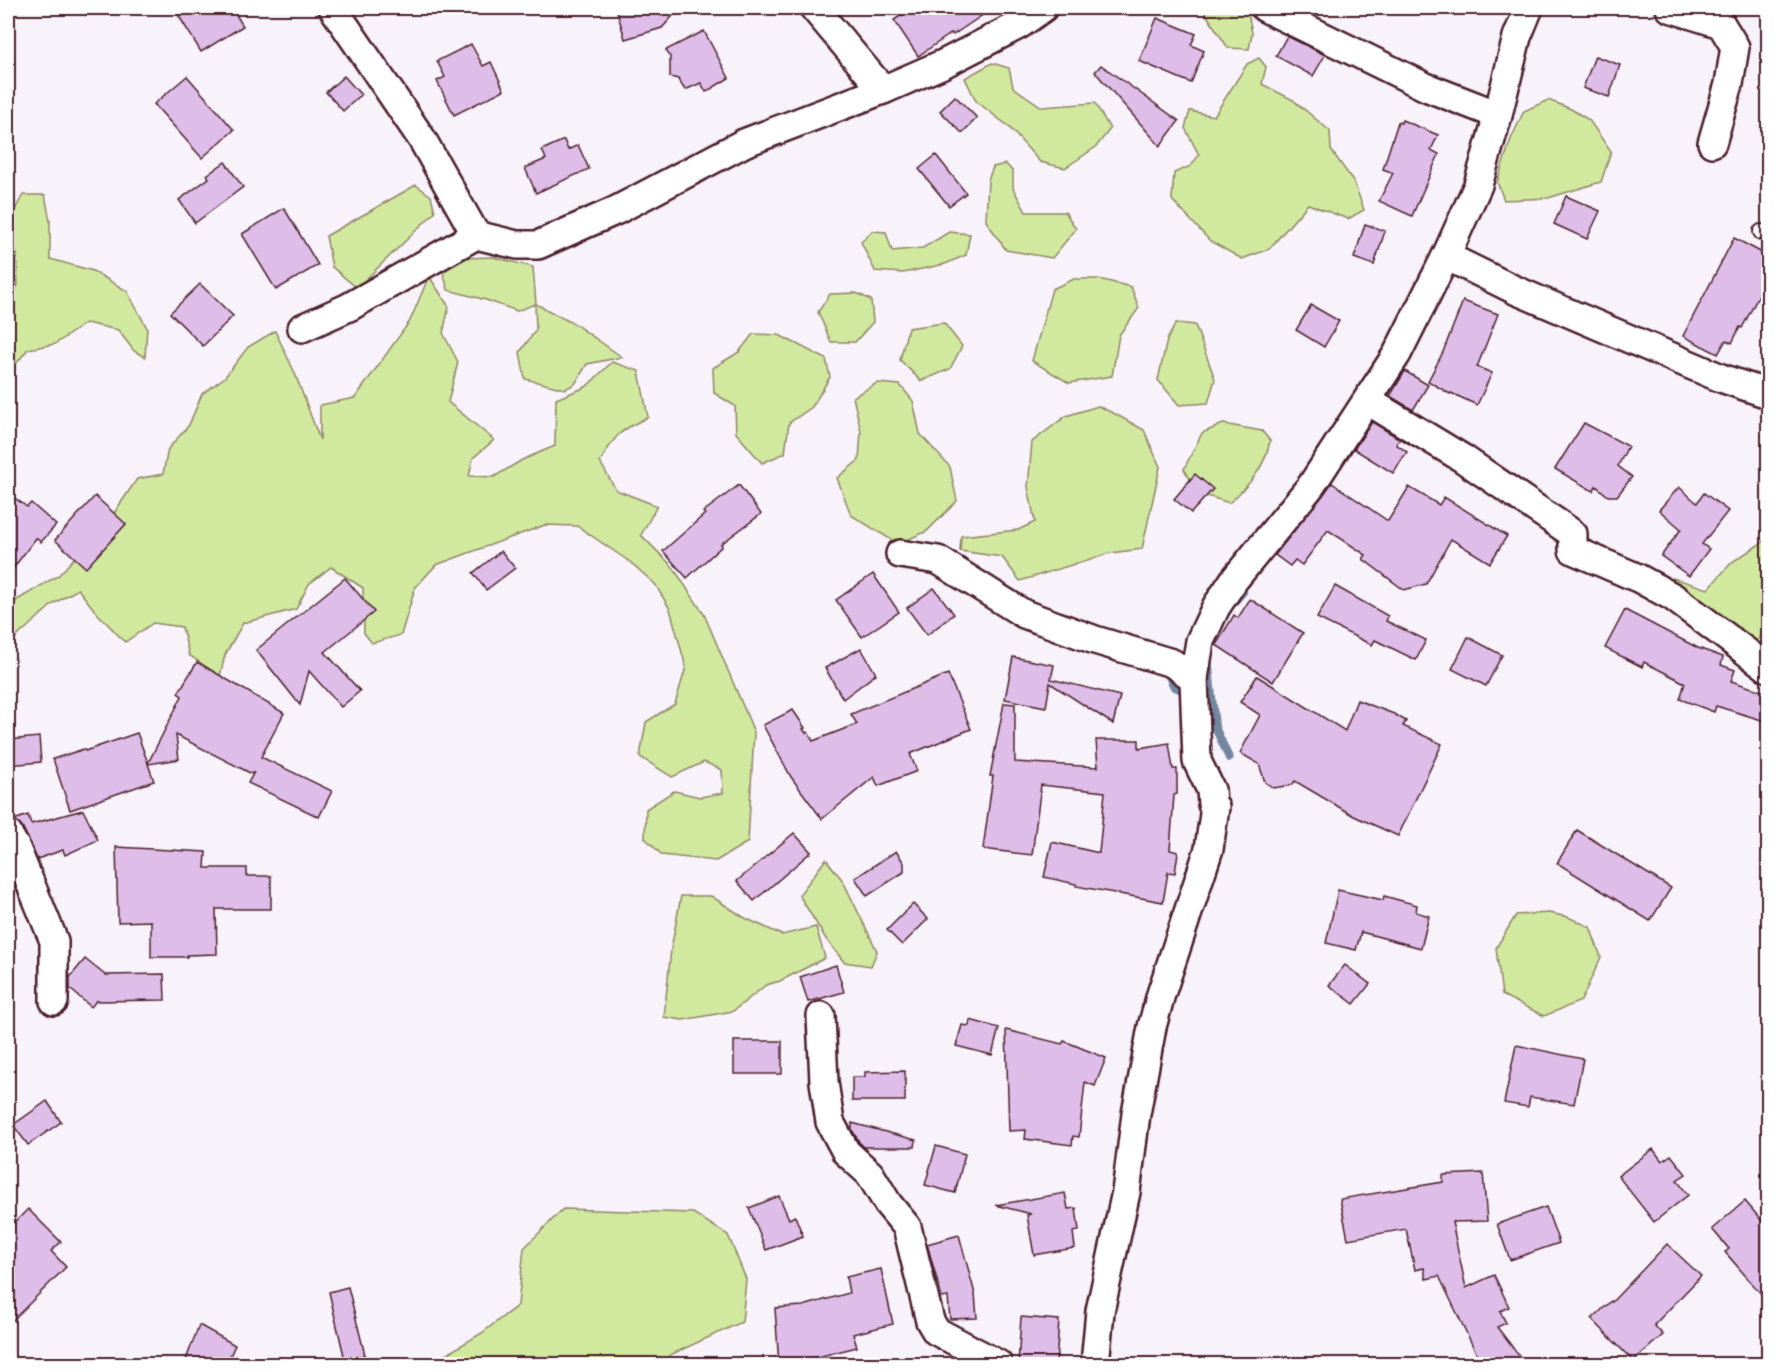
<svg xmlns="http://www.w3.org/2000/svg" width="1776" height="1372" viewBox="0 0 1776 1372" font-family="Pangolin,sans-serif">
<rect width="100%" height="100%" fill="#f8f2fa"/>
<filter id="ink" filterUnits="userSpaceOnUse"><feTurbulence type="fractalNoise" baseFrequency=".0167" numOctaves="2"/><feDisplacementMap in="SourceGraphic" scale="12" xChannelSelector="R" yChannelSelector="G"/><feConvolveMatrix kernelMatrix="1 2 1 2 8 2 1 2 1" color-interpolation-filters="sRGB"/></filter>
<g filter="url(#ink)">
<g fill="#d1e99f" stroke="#8e8465" stroke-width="1.5">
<path d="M1202,8h45l5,25 -3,16 -21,-1z"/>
<path d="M1259,58l7,9 -4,17 31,16 37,31 1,19 23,32 10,28 -16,9 -40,-15 -39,45 -27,10 -32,-18 -38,-41 2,-27 17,-7 8,-11 -14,-27 5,-17 24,5 33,-52z"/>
<path d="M992,63l17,5 4,19 29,20 53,-4 15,26 -14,18 -31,21 -25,-6 -32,-36 -32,-25 -11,-23z"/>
<path d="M1548,100l23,9 18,11 22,32 -10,30 -53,16 -44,2 -7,-18 14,-43 13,-28z"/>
<path d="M1006,164l7,8v16l13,24h39l11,17 -24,29 -46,-8 -20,-29 2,-41 5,-13z"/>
<path d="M416,185l15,11 4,16 -78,76 -25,-21 -6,-31z"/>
<path d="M23,195h22l5,26v38l43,12 34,20 20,37 -2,29 -11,-6 -16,-21 -32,-7 -31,21 -27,5 -12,15 -8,-1v-60l10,-18 -1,-30 -8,-34z"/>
<path d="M872,231l14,1 6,19 31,-3 26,-16 21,2 -4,21 -21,9 -42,9 -28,-2 -14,-29z"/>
<path d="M493,257l40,10 3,37 40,21 46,32 -35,7 -12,20 -10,5 -40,-10 -5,-27 16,-22 -1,-26 -18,7 -31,-11 -38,-10 -5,-18 20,-14z"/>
<path d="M429,276l20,31 -6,26 15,29 -10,40 46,38 -21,18 -4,18 25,1 28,-17 33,-14 1,-47 30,-12 26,-25 27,9 9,46c-29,14 -32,17 -48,45l16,28 41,16 -16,29 31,31 32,48 50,118 -6,110 -32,19 -54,-6 -17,-17 1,-29 28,-18 26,6 23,-4 -1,-23 -18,-8 -32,15 -32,-20 6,-35 29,-18 11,-37 -16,-58 -15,-25 -25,-22 -53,-36 -32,-1 -109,40 -21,23 -14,47 -29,8 -8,-10 -1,-45 -32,-21 -22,17 -13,25 -53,14 -18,32 -5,21 -31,-21 -7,-28 -29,-4 -28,19 -29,-30 -18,-23 -25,15 -41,37 -4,-5v-25l9,-11 42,-25 53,-59 25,-37 26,-5 5,-25 21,-24 13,-31 23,-17 23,-30 27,-16 19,40 26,69v-35l35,-7 55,-77z"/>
<path d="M1074,279h25l32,8 8,21 -20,27 -7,41 -43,7 -37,-22 20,-72z"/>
<path d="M856,293l15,7 2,22 -18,20h-24l-13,-30 12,-18z"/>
<path d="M944,323l18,23 -12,23 -29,12 -21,-21 8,-32z"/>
<path d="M1176,323l19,2 20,54 -7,24 -29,2 -21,-25 9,-40z"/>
<path d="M753,334l26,1 47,24 4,18 -18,30 -23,16 -4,30 -23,10 -26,-30 -1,-27 -21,-13 -1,-25 26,-16z"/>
<path d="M877,383l23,2 13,16 7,33 30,33 7,34 -30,30 -29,13 -47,-29 -14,-37 22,-18 2,-29 -8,-34z"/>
<path d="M1098,406l17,8 29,16 16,37 -18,82 -32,4 -90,28 -18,-24 -42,-6 1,-15 57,-6 17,-8 -7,-35 4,-45 34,-26z"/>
<path d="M1223,424l39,7 8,10c-5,27 -21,44 -41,62l-31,-10 -14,-24 18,-36z"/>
<path d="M1768,528v97l-14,22 -91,-56 10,-13 35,11 24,-27 31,-20z"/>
<path d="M826,859l17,22 34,70 -6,15 -27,-4 -18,-23 -27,-44z"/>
<path d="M681,896h30l34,22 37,17 34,-8 9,31 -45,23 -14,4 -33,26 -50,9 -19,-3 7,-68z"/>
<path d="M1549,913l19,4 22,10 11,30 -20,44 -37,15 -42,-21 -6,-47 20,-33z"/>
<path d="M563,1209l130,4 35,22 18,44 -4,43 -72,33 -6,9h-225l6,-9 37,-22 36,-28 6,-57z"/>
</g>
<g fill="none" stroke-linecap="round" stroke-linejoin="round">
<g stroke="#72869f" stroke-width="8">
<path d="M1233,603l10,-11"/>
<path d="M1208,657l7,70 14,31"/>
<path d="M1163,671l4,1 7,15 17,6"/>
</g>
</g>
<g fill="#debde8" stroke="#4a1f2b" stroke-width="1.5">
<path d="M174,8h58l11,18 -42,26z"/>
<path d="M616,8h64l-18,20 -37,11z"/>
<path d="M913,8h9l7,10 15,-10h49l-40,27 -1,-2 -34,23 -24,-36z"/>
<path d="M1157,18l39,16 -5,11 13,6 -13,32 -52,-22z"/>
<path d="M704,31l25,47 -23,14 -5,-9 -16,7 -7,-11 -8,-2v-20l-4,-7z"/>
<path d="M1287,36l38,19 -12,21 -37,-20z"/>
<path d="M471,44l12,22 8,-4 13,28 -50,25 -17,-34 8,-4 -8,-16z"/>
<path d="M1595,56l25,9 -11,32 -26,-9z"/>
<path d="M1101,65l78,56 -19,25 -65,-74z"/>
<path d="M187,76l47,54 -32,28 -48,-54z"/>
<path d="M344,76l17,19 -18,16 -17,-19z"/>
<path d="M955,96l22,22 -15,15 -22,-22z"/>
<path d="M1402,120l36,15 -7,15 8,4 -27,62 -33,-15 14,-28 -10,-4 15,-47 3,1z"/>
<path d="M564,140l4,10 10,-5 11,24 -53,24 -11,-25 21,-9 -4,-9z"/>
<path d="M936,155l30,38 -17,13 -30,-37z"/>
<path d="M225,162l18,25 -48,36 -16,-23 30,-22 -2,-3z"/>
<path d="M1566,196l34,15 -13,28 -33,-15z"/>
<path d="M284,208l34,57 -42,25 -34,-56z"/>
<path d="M1365,224l20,7 -11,34 -20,-7z"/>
<path d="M1734,238l34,18v21l-26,51 -2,-1 -8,16 -6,-3 -8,14 -35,-18z"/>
<path d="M200,284l33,32 -30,30 -33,-33z"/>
<path d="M1463,301l35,13 -21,53 15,6 -15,32 -26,-12 -1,1 -22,-13 15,-29z"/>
<path d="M1311,305l28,16 -15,26 -28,-17z"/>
<path d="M1405,371l23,14 -15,25 -23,-14z"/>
<path d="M1372,422l28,17 -4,5 11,8 -14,21 -39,-24z"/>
<path d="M1584,423l44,23 -10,20 14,11 -15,19h-9l-12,-10 -3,5 -38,-22z"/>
<path d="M1195,474l18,15 -22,24 -17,-14z"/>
<path d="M1332,483l56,38 21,-34 30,18 5,-8 63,39 -17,27 -39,-24 -25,45 -22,6 -41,-31 3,-4 -38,-25 -26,35 -7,-5 -5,6 -15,-11z"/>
<path d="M739,485l22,29 -40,30 1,2 -35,32 -24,-27 42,-37 -2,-2z"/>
<path d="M1679,487l18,16 7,-10 24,18 -26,33 7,5 -20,27 -28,-20 20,-27 -22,-19z"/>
<path d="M8,493l19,14 4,-4 25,22 -15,17 -5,-4 -28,37z"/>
<path d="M95,496l31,28 -40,44 -31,-28z"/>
<path d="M501,551l14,17 -29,22 -13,-17z"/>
<path d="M873,574l26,38 -37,25 -26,-37z"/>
<path d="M345,578l29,34 -49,40 35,39 -19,16 -32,-36 -9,34 -44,-55z"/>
<path d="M1335,586l53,30 -2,5 40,19 -10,20 -41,-20 -3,5 -55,-27z"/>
<path d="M934,588l20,26 -27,21 -20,-27z"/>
<path d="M1250,599l53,34 -30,49 -57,-37 18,-30 4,3z"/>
<path d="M1625,610l73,38 25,9 -2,8 14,5 -4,11 37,12v29l-52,-16 -2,6 -34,-13 5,-16 -41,-21 -2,5 -37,-19z"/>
<path d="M1468,637l34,18 -16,31 -34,-17z"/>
<path d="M861,648l15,26 -33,25 -18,-31z"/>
<path d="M1013,657l41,8 -3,14 69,17 -7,28 -63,-41 -4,24 -41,-8z"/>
<path d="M197,662l87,51 -23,44 71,34 -13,26 -71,-34 6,-11 -2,2 -76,-39 3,24 -31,5 6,17 -84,29 -17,-51 31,-10 1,2 52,-18 11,30 34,-67 -4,-3z"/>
<path d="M948,674l23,55 -61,25 7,17 -39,15 -4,-9 -52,42 -31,-42 -28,-52 30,-15 12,18 -2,1 3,4 2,-1 5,9 44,-17 -6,-10z"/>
<path d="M1257,676l88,55 12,-31 37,14 12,7 -3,5 39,18 -44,92 -44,-20 -59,-35 -3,4 -19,3 -8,-6 -6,-18 -19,-11 20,-38 -20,-13z"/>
<path d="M1004,703l11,1v58l83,5 -2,-27h43v8l30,-5 4,26h4v25l-3,1 -4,55 8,2 -3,21 -7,-1 -5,30 -87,-16v-2l-32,-7 8,-35 47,11 6,-61 -64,-7 -9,70 -49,-6 10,-73h-3z"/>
<path d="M39,737l2,25 -33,3v-25z"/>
<path d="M83,810l15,30 -33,15 -2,-5 -26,9 -15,-33 -8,-6 14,-5 3,9z"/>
<path d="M1577,830l94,58 -21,33 -93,-58z"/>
<path d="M794,833l17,19 -57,49 -17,-20z"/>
<path d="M116,847l90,5 -1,16h42v8h24v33h-55l1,45 -30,1v2h-36v-36l-33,1z"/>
<path d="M896,851l8,12v9l-37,24 -12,-18z"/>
<path d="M1338,890l45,10 1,-4 33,9 -1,7 13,4 -8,32 -60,-16 -5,18 -30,-7z"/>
<path d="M913,904l15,15 -26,26 -15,-15z"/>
<path d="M85,959l20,16 59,-1 1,26 -69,1 -5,6 -21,-18v-12z"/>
<path d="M836,965l8,27 -36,10 -8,-25z"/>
<path d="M1345,965l25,19 -16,20 -25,-19z"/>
<path d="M970,1020l29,8 -7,27 -36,-9 6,-21 7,1z"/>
<path d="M1006,1030l56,14 2,-3 42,17 -11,28 -10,-4 -6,55 -6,-1 -1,9 -47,-6 1,-9 -17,1z"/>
<rect x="734" y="1041" width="48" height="33"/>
<path d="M1516,1045l67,14 -9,45 -44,-7 -2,10 -24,-4z"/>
<path d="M905,1071v30h-53v-24h13v-5z"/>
<path d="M47,1101l14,21 -33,23 -15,-20z"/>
<path d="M852,1123l64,17 -1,7h-51l-5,-5 -7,-12z"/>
<path d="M936,1146l29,8 -10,39 -30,-8z"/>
<path d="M1653,1149l9,12 9,-6 15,19 -9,6 11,15 -34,27 -36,-46z"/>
<path d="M1483,1173l4,48 -35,1 14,66 28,-13 15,32 -9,4 6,12 -9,4 29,38h-44l-43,-89 -13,3 -2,-11 -9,2 -9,-41 -58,10 -8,-40 103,-17v-7z"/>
<path d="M1065,1193l3,16 8,-1 3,23 -6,1 2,16 -41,7 -7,-40 4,-1 -35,-9z"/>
<path d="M779,1196l10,23 6,-3 8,20 -37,14 -17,-42z"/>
<path d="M1745,1201l23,27v74l-43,-50 4,-3 -17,-20z"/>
<path d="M1546,1207l13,36 -49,17 -13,-36z"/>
<path d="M28,1209l33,33 -10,9 15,16 -58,58v-96z"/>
<path d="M959,1235l16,59 2,24 -27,1 -2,-22 -6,1 -15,-54z"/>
<path d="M1667,1244l34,32 -47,49 9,10 -30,26 -41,-42 19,-18 1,1z"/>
<path d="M881,1269l12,55 -40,10 4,13 -52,13v5h-26l-4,-57 28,-2 46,-13 -3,-16z"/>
<path d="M348,1287l17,68 -20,5 -16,-68z"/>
<path d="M1021,1317l38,3 -3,45h-38z"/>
<path d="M199,1325l36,20 -9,20h-42z"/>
</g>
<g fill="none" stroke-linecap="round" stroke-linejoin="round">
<g stroke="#4a1f2b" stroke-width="18">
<path id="lane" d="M1761,232l7,2"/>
</g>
<g stroke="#4a1f2b" stroke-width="32">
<g id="street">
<path d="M333,8l89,131 54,96"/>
<path d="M814,8l69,82"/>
<path d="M1265,8l161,79 72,28"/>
<path d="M1670,8l51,16 14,23 -6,37 -17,59"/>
<path d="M1446,256l69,34 206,88 47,16"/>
<path d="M302,328l47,-21 127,-72 41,10h21l77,-34 129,-68 139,-53 62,-27 74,-38 24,-17"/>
<path d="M1368,401l94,57 104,71 7,5v16l65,28 35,19 95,71"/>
<path d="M900,554l38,6 86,54 71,26 77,23 22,15"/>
<path d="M8,834l7,12 39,95v60"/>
<path d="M821,1016l3,66 6,40 16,30 24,22 18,30 19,23 23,94 6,10 62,33"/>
<path d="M1095,1364l5,-53 26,-119 10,-78 16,-87 9,-33 48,-145 6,-42 -3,-3 -1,-14 -14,-29 -3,-83 6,-37 16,-34 18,-27 77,-94 86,-132 49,-98 32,-71 20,-70 19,-78 12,-29"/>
</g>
</g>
<use href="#lane" stroke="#fff" stroke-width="14"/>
<use href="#street" stroke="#fff" stroke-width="27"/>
</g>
</g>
<rect width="1776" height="1372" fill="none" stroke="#fff" stroke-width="30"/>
<rect x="15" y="15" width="1746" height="1342" fill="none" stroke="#4a1f2b" stroke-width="2" filter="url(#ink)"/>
</svg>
